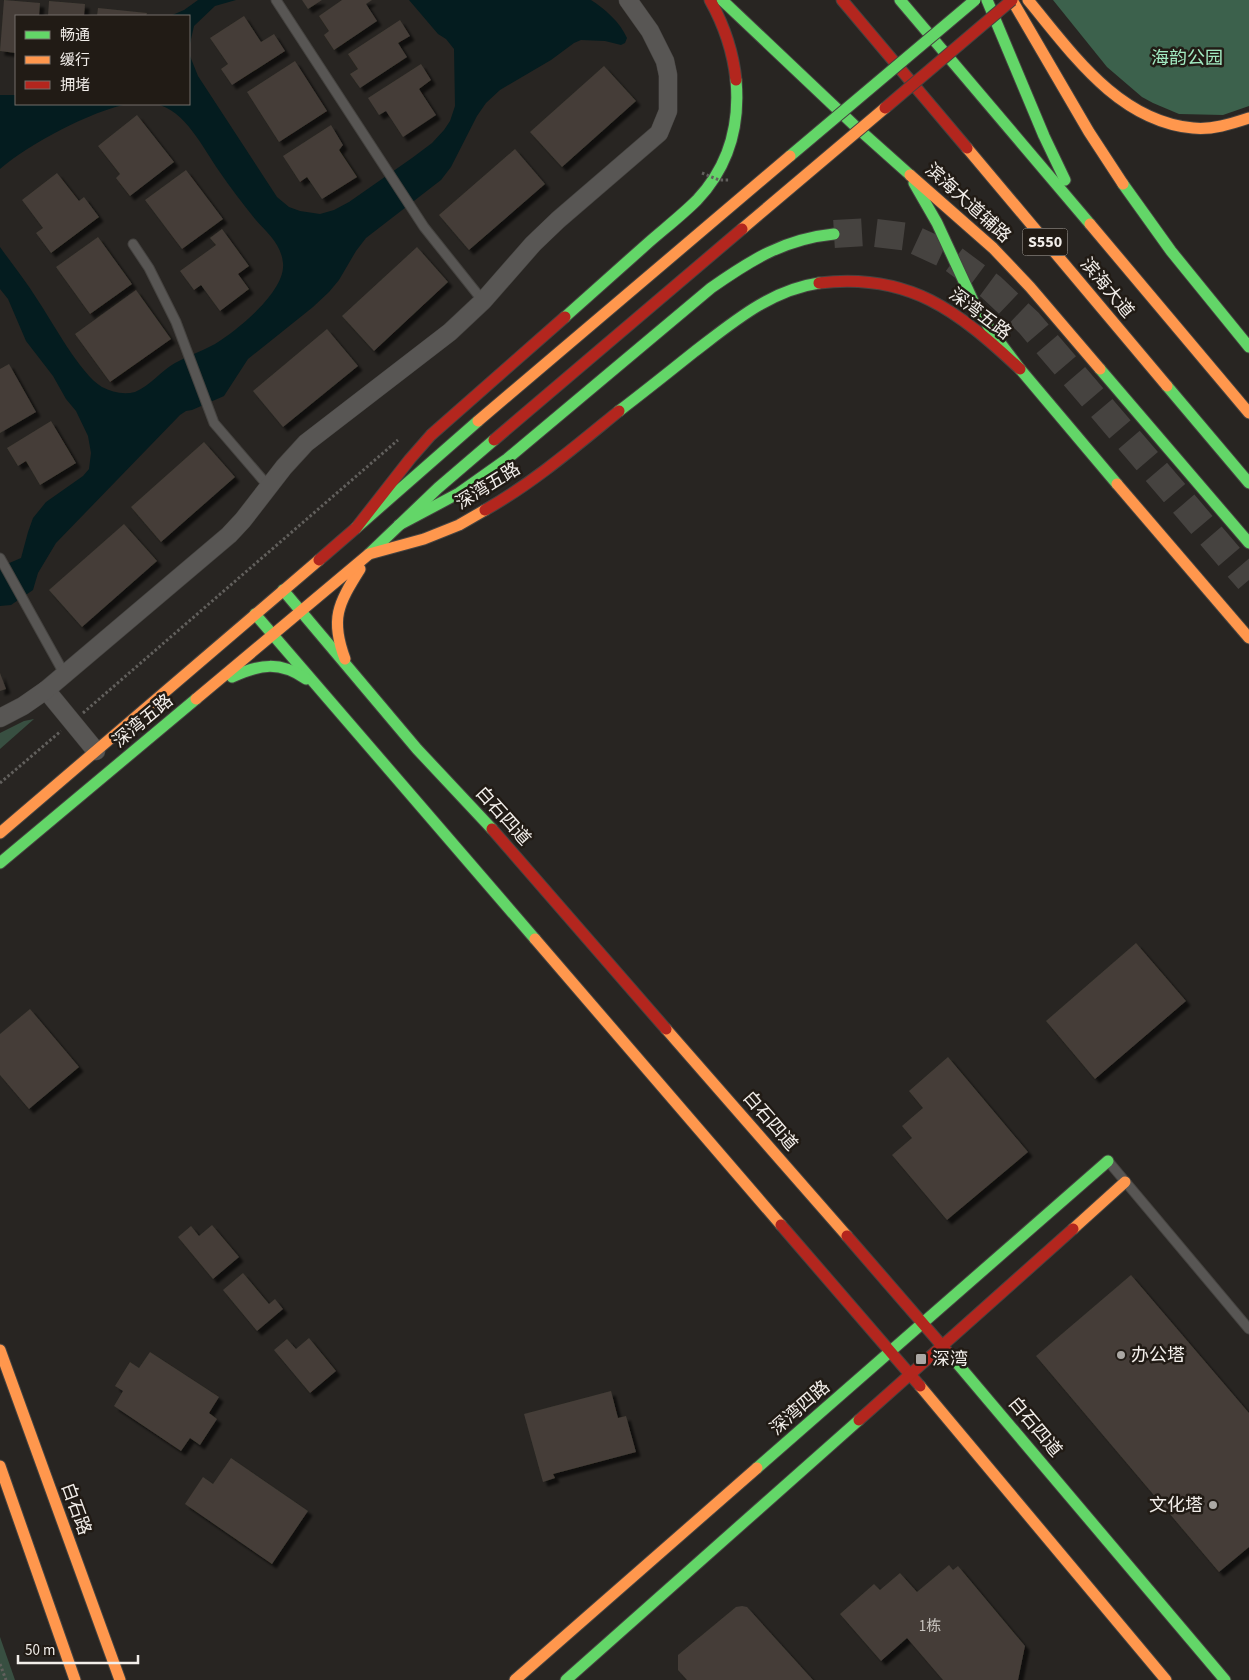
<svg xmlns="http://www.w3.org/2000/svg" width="1249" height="1680" viewBox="0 0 1249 1680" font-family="'Source Sans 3','Noto Sans SC',sans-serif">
<defs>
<filter id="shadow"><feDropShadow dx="4.5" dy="4.5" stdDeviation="1" flood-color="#0009"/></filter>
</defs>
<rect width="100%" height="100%" fill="#282522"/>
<g fill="#384f41">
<path d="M34,719l-34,30v-16l24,-12z"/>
<path d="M0,1637l15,43h-15z"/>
</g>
<path fill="#3c614c" d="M1053,0h196v106l-26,9 -44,-1 -26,-11 -11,-6 -35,-30z"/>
<g fill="#041c1f">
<path d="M198,0h38l-21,6 -21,20 -5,22 1,8 8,20 79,121 12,10 11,4 20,3 14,-4 15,-8 63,-44 20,-15 12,-13 6,-9 5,-15 -1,-57 -8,-10 -8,-5 -29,-34h182c14,9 29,22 36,38l-2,5 -4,2 -16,-4 -24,-1 -7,3 -23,17 -51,30 -14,13 -9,13 -26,51 -10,13 -75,58 -10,13 -17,29 -10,12 -16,15 -65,52 -24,37 -32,14 -6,1 -6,4 -124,128 -18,30 -5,17 -22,15 -11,1v-39l21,-9 7,-26 5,-14 13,-16 37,-26 6,-7 2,-16 -3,-17 -12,-25 -10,-12 -13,-23 -27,-35 -18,-42 -8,-10v-42c12,17 26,34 37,52 15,22 43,75 65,88 10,5 21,8 33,5 15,-6 26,-21 40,-29 13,-7 27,-12 40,-19 23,-14 71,-53 68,-81 -2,-20 -16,-30 -28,-44 -12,-15 -25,-32 -36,-48 -16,-23 -34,-61 -63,-67h33v-88h-19l14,-6z"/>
<path d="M0,95h16v9h112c-37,7 -99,40 -128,65z"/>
</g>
<g fill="#443e37" filter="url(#shadow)">
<path d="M4,0l36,3 -1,13h-23v37l-16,-2z"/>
<path d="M302,0h20l-14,9z"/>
<path d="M342,0h30l-6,4 11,17 -43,29 -10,-15 5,-4 -10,-15z"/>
<path d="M49,1l36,3 -1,12h-36z"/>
<path d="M98,8l49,5 -1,3h-49z"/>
<path d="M244,16l17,26 13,-8 11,17 -53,34 -11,-16 7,-5 -18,-26z"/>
<path d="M400,20l10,16 -12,7 9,14 -47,31 -10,-14 8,-5 -10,-15z"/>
<path d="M295,61l32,50 -48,31 -32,-50z"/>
<path d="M421,64l10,16 -12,9 17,26 -33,22 -17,-26 -7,4 -11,-17z"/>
<path d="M604,66l32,35 -74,66 -32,-35z"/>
<path d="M137,115l37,47 -44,34 -14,-18 4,-4 -22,-28z"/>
<path d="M331,125l12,20 -4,5 18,27 -35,22 -15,-22 -7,5 -17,-26z"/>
<path d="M515,149l30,35 -76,66 -30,-35z"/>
<path d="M186,170l37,49 -41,30 -37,-49z"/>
<path d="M57,173l22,28 5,-4 15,20 -48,36 -15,-20 7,-5 -21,-28z"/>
<path d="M222,229l27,37 -11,8 11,15 -29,22 -19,-26 -7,5 -14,-19 36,-26 -6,-7z"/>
<path d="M98,237l34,47 -42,30 -34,-47z"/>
<path d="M417,247l31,35 -74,69 -32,-35z"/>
<path d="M136,290l35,49 -61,43 -35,-48z"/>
<path d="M327,329l31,37 -75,61 -30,-36z"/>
<path d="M9,364l27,48 -36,21v-64z"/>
<path d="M51,421l25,42 -36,22 -14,-24 -8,5 -11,-18z"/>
<path d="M204,442l31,35 -74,65 -30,-35z"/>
<path d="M124,524l33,37 -75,66 -33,-37z"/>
<path d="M0,673l6,16 -6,2z"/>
<path d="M1136,943l50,58 -91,78 -49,-58z"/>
<path d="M30,1009l49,58 -50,42 -29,-34v-41z"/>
<path d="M948,1057l80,95 -81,68 -55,-65 20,-17 -10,-12 21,-18 -14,-17z"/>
<path d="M212,1225l27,32 -26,22 -35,-42 13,-11 8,10z"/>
<path d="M243,1273l26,31 6,-5 8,10 -26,22 -34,-41z"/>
<path d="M1131,1275l118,138v134l-30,25 -183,-216z"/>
<path d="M309,1338l27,33 -26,22 -36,-43 13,-11 9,10z"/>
<path d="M150,1352l69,45 -10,16 8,6 -17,26 -10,-7 -9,13 -67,-45 9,-15 -8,-5 15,-24 9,6z"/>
<path d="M611,1391l7,27 8,-2 10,36 -83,22 2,4 -12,4 -19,-68z"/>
<path d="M231,1458l77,53 -36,53 -87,-60 18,-27 10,7z"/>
<path d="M949,1565l4,5 5,-4 67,80 -7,34h-75l-36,-42 -26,23 -41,-47 34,-30 6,6 20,-17 17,19z"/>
<path d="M742,1606l5,1 66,73h-126l-9,-10v-15l58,-48z"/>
</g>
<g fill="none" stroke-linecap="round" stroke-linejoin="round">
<path stroke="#464340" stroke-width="28" stroke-dasharray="28 14" stroke-linecap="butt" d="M834,234l34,-2 40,5 41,19 42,31 38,36 220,257"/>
<g stroke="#454340" stroke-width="11">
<g id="lane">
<path d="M276,0l148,227 59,74"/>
<path d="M133,244l16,24 27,54 38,101 55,64"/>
<path d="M0,558l65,117"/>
<path d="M1108,1161l141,168"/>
</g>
</g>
<g stroke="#454340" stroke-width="19">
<g id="street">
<path d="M46,690l50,61"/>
<path d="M0,718l23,-12 23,-16 183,-155 14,-15 41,-53 22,-24 144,-111 33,-31 50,-57 25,-24 101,-87 9,-22v-36l-3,-14 -15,-30 -22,-31"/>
</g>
</g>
<g stroke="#454340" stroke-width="13">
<g id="fast">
<path d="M722,0l132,125 56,50"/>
<path d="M900,0l190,224"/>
<path d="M987,0l57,136 21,44"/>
<path d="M914,183l23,40 37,80 18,29 28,37 97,115"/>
<path d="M1123,184l48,67 78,96"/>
<path d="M565,317c28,-25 56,-50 83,-74 16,-14 34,-28 49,-43 32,-34 43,-76 39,-120"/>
<path d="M1100,369l149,174"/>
<path d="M1167,386l82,97"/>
<path d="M619,411c25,-19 50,-39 75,-59 38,-29 76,-62 125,-69"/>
<path d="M399,525l60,-32 48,-34 204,-171c40,-28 73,-49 123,-54"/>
<path d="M356,528l122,-107"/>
<path d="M369,554l69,-66 56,-48"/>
<path d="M283,590l134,159 75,80"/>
<path d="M255,614l280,325"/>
<path d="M232,677c28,-13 48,-16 74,2"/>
<path d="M0,863l196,-164"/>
<path d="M951,1356l274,324"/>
<path d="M757,1468l351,-307"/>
<path d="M566,1680l293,-260"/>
</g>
</g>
<g stroke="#454340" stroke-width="13">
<g id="slow">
<path d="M1012,0l77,132 34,52"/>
<path d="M1028,0c44,53 90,121 165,128 19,2 38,-4 56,-10"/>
<path d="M967,148l200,238"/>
<path d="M910,175l83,73 37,39 70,82"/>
<path d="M1090,224l159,189"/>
<path d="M1117,484l132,154"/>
<path d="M345,659c-15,-40 -7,-55 15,-90"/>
<path d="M196,699l173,-145 55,-15 35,-14 26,-15"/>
<path d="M0,833l319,-273"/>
<path d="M535,939l246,286"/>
<path d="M666,1029l181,207"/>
<path d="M1073,1229l52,-47"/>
<path d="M0,1350l120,330"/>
<path d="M920,1386l246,294"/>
<path d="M0,1466l75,214"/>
<path d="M515,1680l242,-212"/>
</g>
</g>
<g stroke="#454340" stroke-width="13">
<g id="jam">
<path d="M710,0c14,25 23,51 26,80"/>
<path d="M842,0l125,148"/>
<path d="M819,283c90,-11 139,28 201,86"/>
<path d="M485,510c48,-27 91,-64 134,-99"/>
<path d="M319,560l37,-32 54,-69 21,-24 134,-118"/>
<path d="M492,829l174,200"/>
<path d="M781,1225l139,161"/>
<path d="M847,1236l104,120"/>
<path d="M859,1420l214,-191"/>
</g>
</g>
<g stroke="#62605d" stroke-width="3" stroke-dasharray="2.5 2.5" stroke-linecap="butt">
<path d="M83,713l315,-273"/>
<path d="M0,783l61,-52"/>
<path d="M0,1664l6,16"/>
</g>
<use href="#lane" stroke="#585654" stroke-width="9"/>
<use href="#street" stroke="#585654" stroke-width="18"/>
<use href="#fast" stroke="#63d668" stroke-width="11"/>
<use href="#slow" stroke="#ff974d" stroke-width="11"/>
<use href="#jam" stroke="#b3261e" stroke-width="11"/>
<g stroke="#454340" stroke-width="13" stroke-linecap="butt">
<path id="fast-bridge" d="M790,156l185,-156"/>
</g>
<g stroke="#454340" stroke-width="13" stroke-linecap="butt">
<g id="slow-bridge">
<path d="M742,229l143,-121"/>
<path d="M478,421l312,-265"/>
</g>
</g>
<g stroke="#454340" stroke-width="13" stroke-linecap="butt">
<g id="jam-bridge">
<path d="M885,108l127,-108"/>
<path d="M494,440l248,-211"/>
</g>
</g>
<path stroke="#62605d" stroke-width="3" stroke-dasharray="2.5 2.5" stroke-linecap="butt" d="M702,173l17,7h10"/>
<use href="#fast-bridge" stroke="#63d668" stroke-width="11"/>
<use href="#slow-bridge" stroke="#ff974d" stroke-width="11"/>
<use href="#jam-bridge" stroke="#b3261e" stroke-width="11"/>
</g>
<g fill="#aba8a4" stroke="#211b15" stroke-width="2">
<circle cx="1121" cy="1355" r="5"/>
<rect x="915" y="1353" width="12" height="12" rx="2.5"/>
<circle cx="1213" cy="1505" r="5"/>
</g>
<g text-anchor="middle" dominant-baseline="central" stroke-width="5" stroke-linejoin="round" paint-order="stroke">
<g font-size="15" fill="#c6c2bd">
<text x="930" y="1626">1栋</text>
</g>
<rect fill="#211b15" stroke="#b3afaa" stroke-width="1" x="1022.5" y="228.5" width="45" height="27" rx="4"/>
<g font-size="16" font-weight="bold" fill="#f2eeea">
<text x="1045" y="242">S550</text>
</g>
<g font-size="18" fill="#a3ebc2" stroke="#211b15">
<text x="1187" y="58">海韵公园</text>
</g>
<g font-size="18" fill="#f2eeea" stroke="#211b15">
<text transform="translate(968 203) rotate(42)">滨海大道辅路</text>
<text transform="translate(1107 288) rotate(50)">滨海大道</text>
<text transform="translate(980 314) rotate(37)">深湾五路</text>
<text transform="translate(488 486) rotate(-32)">深湾五路</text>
<text transform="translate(143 721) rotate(-40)">深湾五路</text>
<text transform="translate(503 816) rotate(48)">白石四道</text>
<text transform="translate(770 1121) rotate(49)">白石四道</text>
<text transform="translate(800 1408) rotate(-41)">深湾四路</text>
<text transform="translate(1035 1427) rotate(50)">白石四道</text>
<text transform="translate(76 1509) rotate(70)">白石路</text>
</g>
<g font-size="18" fill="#f2eeea" stroke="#211b15" text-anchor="start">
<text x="1131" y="1355">办公塔</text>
<text x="932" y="1359">深湾</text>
<text x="1203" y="1505" text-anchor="end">文化塔</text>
</g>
</g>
<rect x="15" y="15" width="175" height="90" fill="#211b15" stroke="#756f6a"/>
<rect x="25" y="31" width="25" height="8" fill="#63d668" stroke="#756f6a"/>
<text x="60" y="40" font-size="15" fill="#f2eeea">畅通</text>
<rect x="25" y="56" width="25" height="8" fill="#ff974d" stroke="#756f6a"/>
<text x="60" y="65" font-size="15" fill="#f2eeea">缓行</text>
<rect x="25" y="81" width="25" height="8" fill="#b3261e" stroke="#756f6a"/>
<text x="60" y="90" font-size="15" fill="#f2eeea">拥堵</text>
<path d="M18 1655v8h120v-8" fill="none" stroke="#f2eeea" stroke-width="2.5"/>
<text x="25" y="1655" font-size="15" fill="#f2eeea" stroke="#211b15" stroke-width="4" paint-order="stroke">50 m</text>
</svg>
